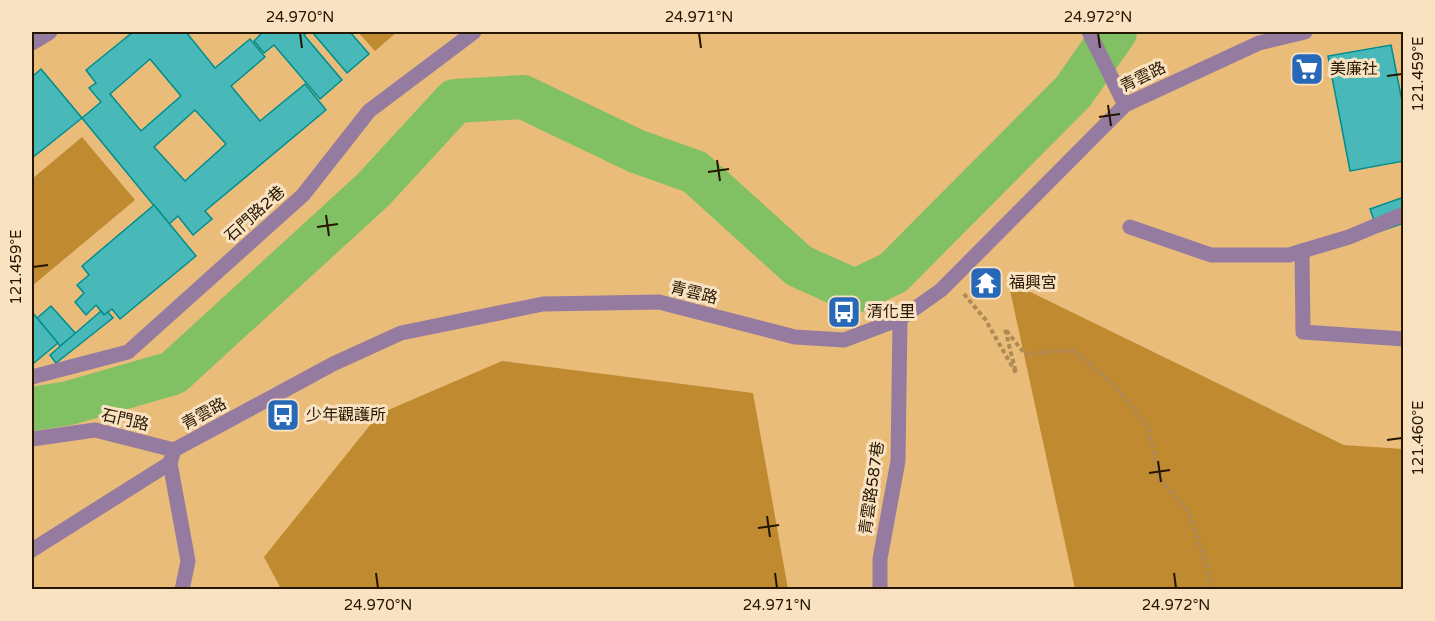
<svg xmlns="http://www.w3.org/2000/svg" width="1435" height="621" viewBox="0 0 1435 621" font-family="'Varela Round','Noto Sans TC',sans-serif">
<rect width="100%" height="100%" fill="#eabc7a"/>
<g fill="#c08a31">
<path d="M358,32h39l-22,19z"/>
<path d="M82,137l53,63 -103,86v-107z"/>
<path d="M1008,281l336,164 59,4v140h-328z"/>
<path d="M502,361l251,32 35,196h-507l-17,-32 115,-143z"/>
</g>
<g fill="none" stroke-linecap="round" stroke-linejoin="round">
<path stroke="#82c163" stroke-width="44" d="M32,409l37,-6 104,-30 200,-183 82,-89 68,-4 113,54 59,21 104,94 56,25 38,-18 180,-181 42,-60"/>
</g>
<g fill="#49b8b9" stroke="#008d8e" stroke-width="1.5" fill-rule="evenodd">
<path d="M133,32h53l29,36 35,-29 15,18 -34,29 29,35 45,-37 21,26 -121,101 7,8 -19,16 -15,-19 -9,8 -87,-106 19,-16 -12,-14 7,-5 -10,-13zM150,59l31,37 -40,35 -31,-37zM195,110l31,34 -41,37 -31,-34z"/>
<path d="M263,32h45l-4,3 38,45 -22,19 -46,-54 -10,8 -10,-12z"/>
<path d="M312,32h38l19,22 -22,19z"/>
<path d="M1391,45l13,66v50l-54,10 -22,-115z"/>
<path d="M41,69l41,49 -50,40v-81z"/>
<path d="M1404,197v26l-26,9 -8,-23z"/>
<path d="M154,205l42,51 -76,63 -8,-10 -8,6 -8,-10 -10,10 -11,-13 9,-9 -7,-8 12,-10 -7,-9z"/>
<path d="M51,306l25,28 -16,12 -23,-28z"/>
<path d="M101,311l3,4 4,-3 5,6 -57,45 -6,-8z"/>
<path d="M32,312l26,31 -24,20 -2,-3z"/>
</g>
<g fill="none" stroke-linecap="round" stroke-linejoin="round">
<path stroke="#af8a55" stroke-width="4" stroke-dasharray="4.5 3" stroke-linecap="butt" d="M964,294l21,25 31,54 -11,-44 20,25 48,-4 40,34 35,43 11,51 30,34 18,55 4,23"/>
<g stroke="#967ba1" stroke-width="15">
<path d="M1089,32l36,73"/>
<path d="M32,43l18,-11"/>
<path d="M1130,227l81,28h78l60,-18 55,-23"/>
<path d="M1302,251l1,81 101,7"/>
<path d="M32,377l96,-25 175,-157 66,-84 105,-79"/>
<path d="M32,439l63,-9 79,20"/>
<path d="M170,463l18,98 -6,29"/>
<path d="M32,550l138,-87 4,-13 159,-86 68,-31 142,-29 116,-2 136,35 49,3 56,-21 41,-29 184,-185 134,-62 46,-11"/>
<path d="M880,590v-31l18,-98 2,-142"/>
</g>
</g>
<path fill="none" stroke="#261600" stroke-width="2" d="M300,33l2,15M699,33l2,15M1098,33l2,15M1387,76l15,-2M1108,105l3,21M1099,117l21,-3M717,160l3,21M708,172l21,-3M326,215l3,21M317,227l21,-3M33,267l15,-2M1387,440l15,-2M1158,461l3,21M1149,473l21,-3M767,516l3,21M758,528l21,-3M376,573l2,15M775,573l2,15M1174,573l2,15"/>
<defs>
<g id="supermarket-square" transform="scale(1.725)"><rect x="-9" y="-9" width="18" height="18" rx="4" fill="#2768b9" stroke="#f9e2c1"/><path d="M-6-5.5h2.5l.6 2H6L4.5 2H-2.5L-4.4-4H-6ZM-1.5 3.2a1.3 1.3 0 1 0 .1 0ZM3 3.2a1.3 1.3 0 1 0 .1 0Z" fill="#fff"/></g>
<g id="temple-square" transform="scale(1.725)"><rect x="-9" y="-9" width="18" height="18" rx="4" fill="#2768b9" stroke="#f9e2c1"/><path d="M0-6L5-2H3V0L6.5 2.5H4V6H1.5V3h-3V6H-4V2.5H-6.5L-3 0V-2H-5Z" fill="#fff"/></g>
<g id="bus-square" transform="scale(1.725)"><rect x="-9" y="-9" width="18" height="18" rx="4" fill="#2768b9" stroke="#f9e2c1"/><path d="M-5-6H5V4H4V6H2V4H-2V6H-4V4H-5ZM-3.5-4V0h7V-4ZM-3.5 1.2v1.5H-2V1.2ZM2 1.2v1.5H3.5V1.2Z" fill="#fff"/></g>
</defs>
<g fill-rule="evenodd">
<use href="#supermarket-square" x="1307" y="69"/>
<use href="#temple-square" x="986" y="283"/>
<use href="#bus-square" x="844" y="312"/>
<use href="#bus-square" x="283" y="415"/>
</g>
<g text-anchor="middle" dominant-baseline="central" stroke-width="6" stroke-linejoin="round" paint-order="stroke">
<g font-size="16" fill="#261600" stroke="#f9e2c1" text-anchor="start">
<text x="1330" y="69">美廉社</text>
<text x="1009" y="283">福興宮</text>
<text x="867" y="312">清化里</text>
<text x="306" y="415">少年觀護所</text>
</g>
<g font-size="16" fill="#261600" stroke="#f9e2c1">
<text transform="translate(1143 77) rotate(-26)">青雲路</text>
<text transform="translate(255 214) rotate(-42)">石門路2巷</text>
<text transform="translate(694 293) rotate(14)">青雲路</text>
<text transform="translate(204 414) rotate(-29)">青雲路</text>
<text transform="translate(125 420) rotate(13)">石門路</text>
<text transform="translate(872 488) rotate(-82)">青雲路587巷</text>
</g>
</g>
<rect width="1435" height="621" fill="none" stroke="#f9e2c1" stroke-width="66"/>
<rect x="33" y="33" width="1369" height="555" fill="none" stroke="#261600" stroke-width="2"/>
<g font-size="15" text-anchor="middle" fill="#261600">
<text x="300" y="22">24.970°N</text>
<text x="699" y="22">24.971°N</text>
<text x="1098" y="22">24.972°N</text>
<text transform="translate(1418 74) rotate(-90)" y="5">121.459°E</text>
<text transform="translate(16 267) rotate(-90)" y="5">121.459°E</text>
<text transform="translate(1418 438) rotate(-90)" y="5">121.460°E</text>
<text x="378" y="610">24.970°N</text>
<text x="777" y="610">24.971°N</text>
<text x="1176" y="610">24.972°N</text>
</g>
</svg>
